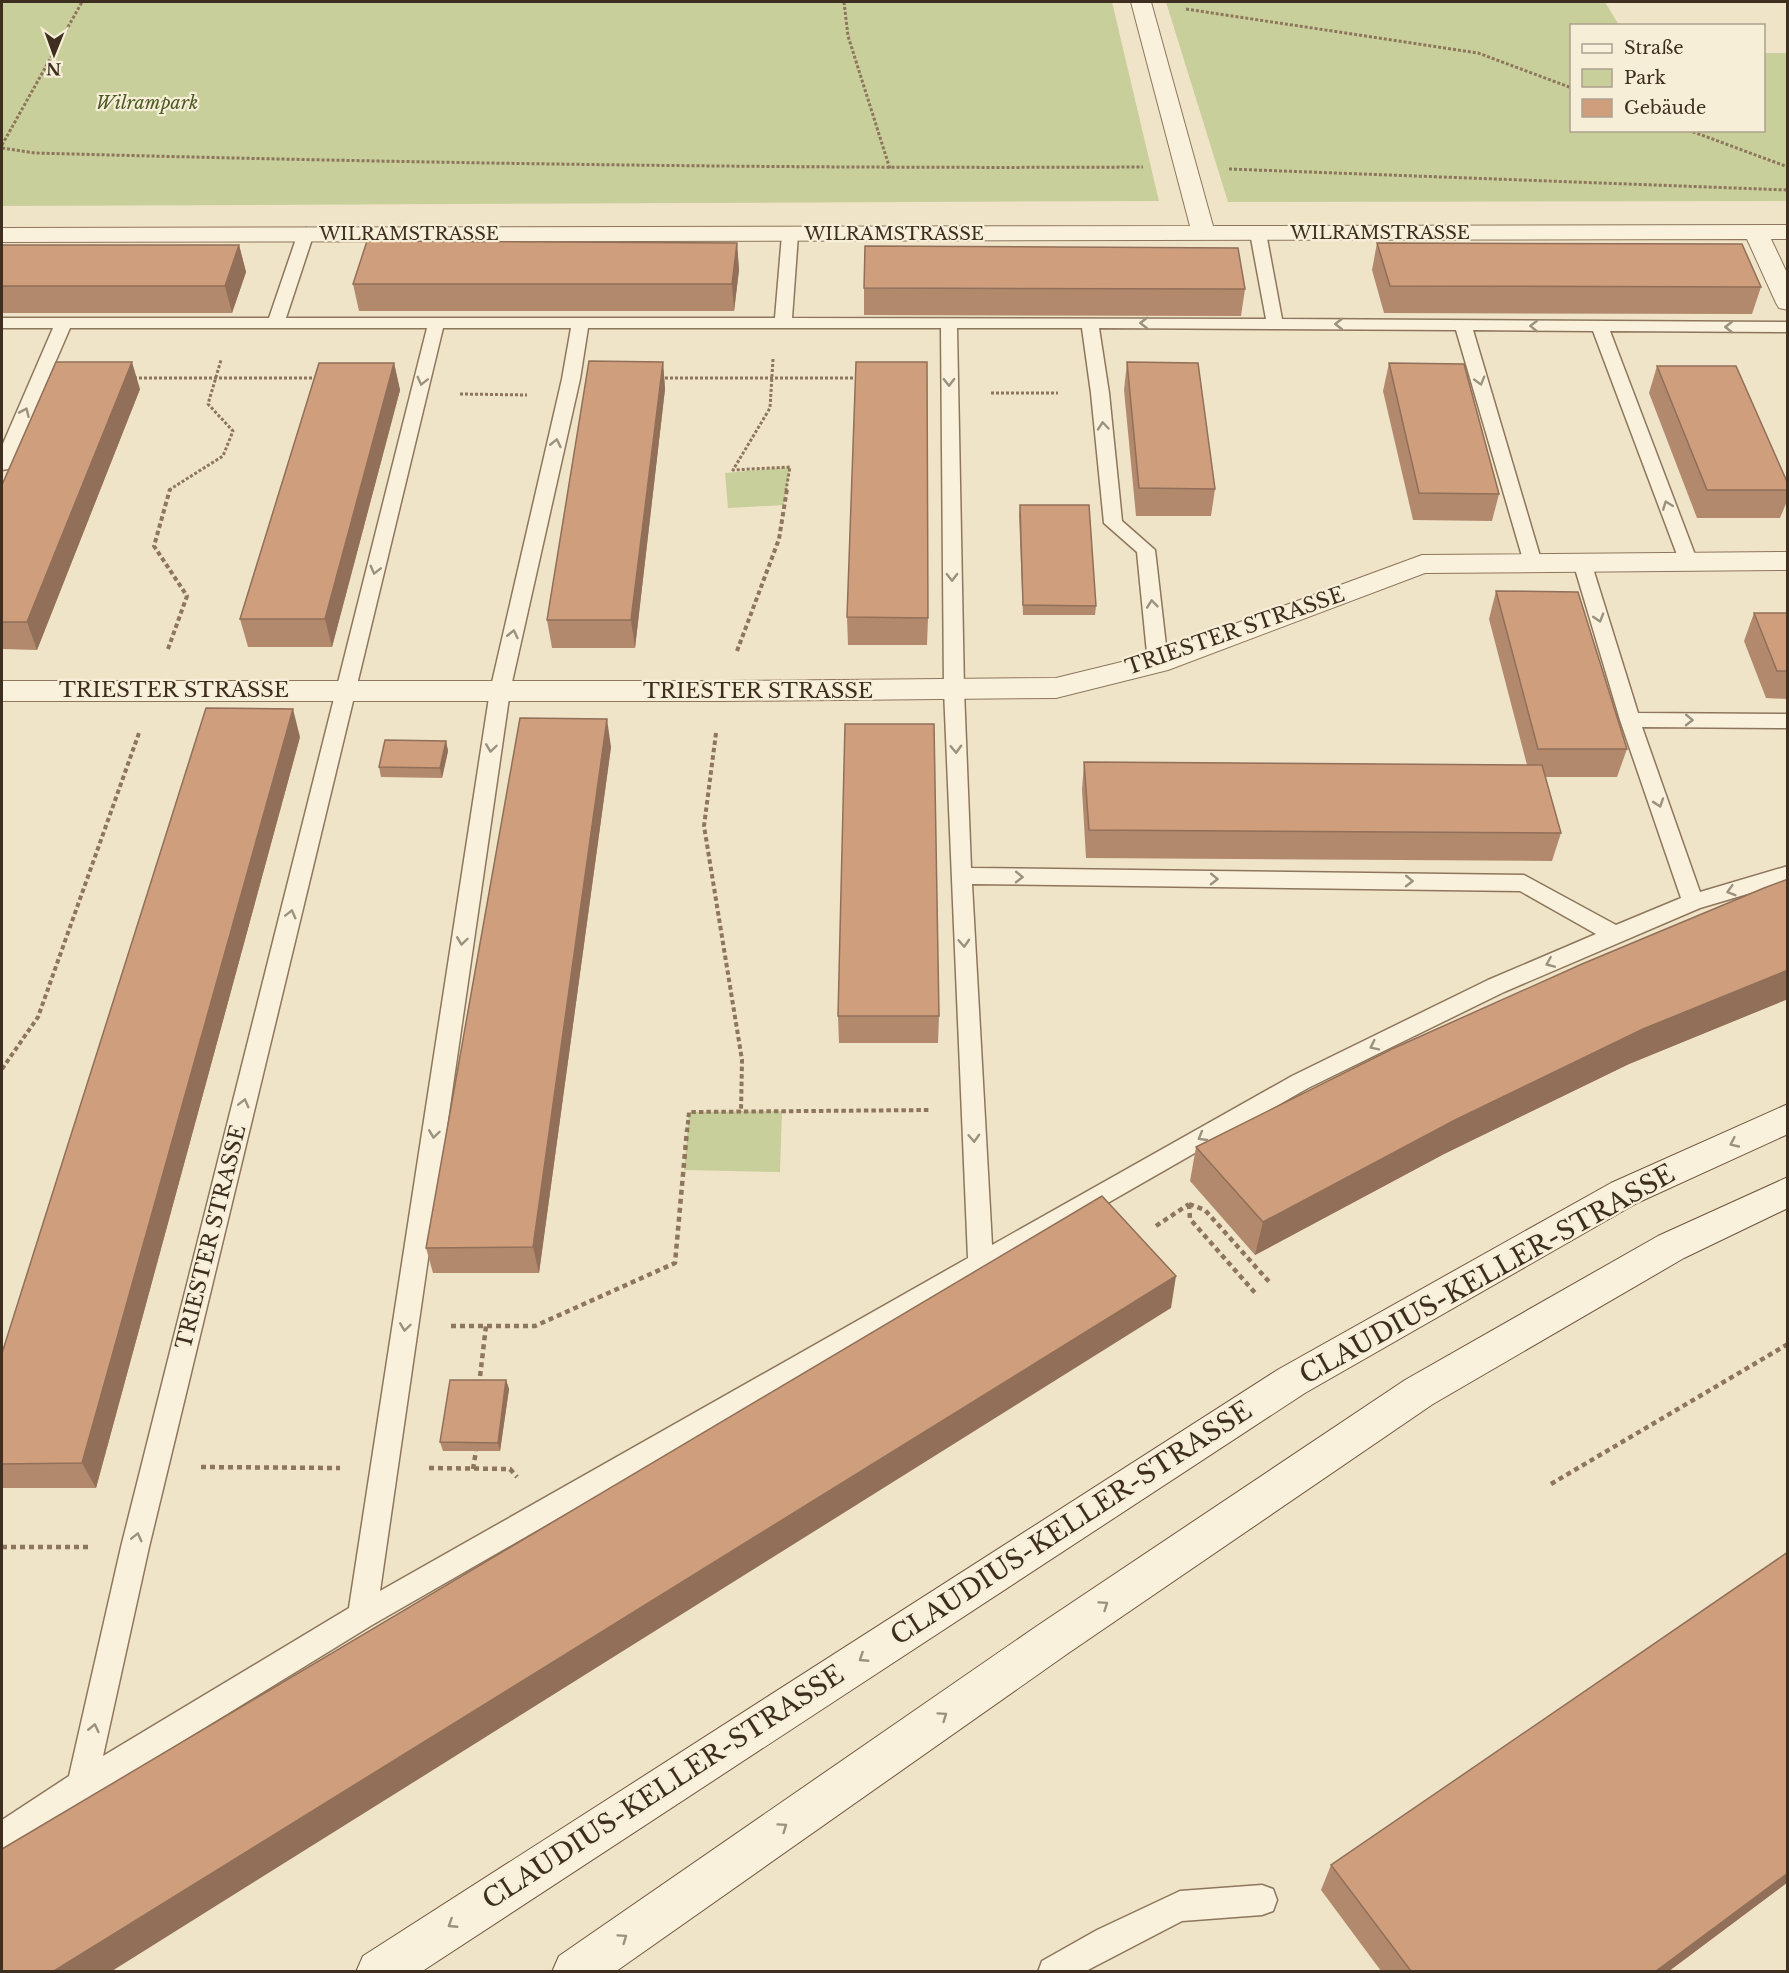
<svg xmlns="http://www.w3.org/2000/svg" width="1789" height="1973" viewBox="0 0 1789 1973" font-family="'Libre Baskerville',serif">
<rect width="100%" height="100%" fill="#f0e4c8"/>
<g fill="#c9cf9b">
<path d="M2,2h1110l47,199 -1157,5z"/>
<path d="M1166,2h439l14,23 -47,1v104h192v-77h23v148l-559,1z"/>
<path d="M790,467l-6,38 -56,3 -3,-35z"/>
<path d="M782,1111l-2,61 -96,-2 5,-58z"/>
</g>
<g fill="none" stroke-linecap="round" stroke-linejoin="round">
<g stroke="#8d765c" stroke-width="3">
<g id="service">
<path d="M306,228l8,5 -28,85h489l7,-83 8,-5 8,5 -6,83 474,1 -16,-86 8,-5 8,5 16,86 506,3v10l-178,-1 87,229 -2,4h-14l-2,-4 -86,-229 -120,-1 69,233 -2,4h-14l-2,-4 -68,-233 -357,-2 10,65 13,128 33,29 13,113 -3,5 -7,1 -7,-1 -3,-5 -11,-111 -33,-29 -13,-130 -9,-65h-125l7,362 7,178 553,7 92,50 65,-27 -61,-178 -47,-158 2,-4h14l2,4 47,151 150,1v14l-146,-1 58,165 88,-26v16l-88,26 -196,84 -196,96 -936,537 -370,227v-32l67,-44 52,-229 306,-1219h-357l-59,137 -3,4 -6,1v-24l51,-118h-51v-10h267l29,-85zM443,328h128l-9,51 -72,312 -141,917 -246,148 46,-209zM588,328h353l3,362 24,568 -588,333 130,-900 70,-312zM972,884l548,7 76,43 -108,46 -196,96 -300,169z"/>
<path d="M1262,1885l11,4 4,11 -4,11 -11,4 -80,6 -98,51h-46l4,-11 55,-31 83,-39z"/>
</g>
</g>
<g stroke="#8d765c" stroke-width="2">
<g id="minor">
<path d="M1131,2h20l62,224 575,-1v14h-17l17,36v35l-9,-2 -3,-5 -29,-64 -1745,3v-14l1188,-2z"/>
<path d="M1788,552v18l-363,3 -257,97 -112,28 -334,3h-720v-20h720l334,-3 94,-23 272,-100z"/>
</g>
</g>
<g stroke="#6f573f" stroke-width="2">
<g id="secondary">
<path d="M1788,1104v30l-151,69 -332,190 -884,579h-65l7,-16 916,-587 332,-186z"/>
<path d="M1788,1177v31l-104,50 -251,146 -366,250 -452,318h-63l7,-16 478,-330 368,-246 253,-144z"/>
</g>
</g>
<g stroke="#8d765c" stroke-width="3" stroke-dasharray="3 2" stroke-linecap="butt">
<path d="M844,2l4,34 42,133"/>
<path d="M1186,9l292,44 94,35"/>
<path d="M1688,130l100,37"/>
<path d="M2,145l80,-143"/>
<path d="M2,148l33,5c369,10 739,16 1108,14"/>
<path d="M1229,169l559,21"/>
<path d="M773,359l-3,49 -37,62 57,-3 -4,23"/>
<path d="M134,378h185"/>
<path d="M660,378h200"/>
<path d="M991,393h67"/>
<path d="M460,394l67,1"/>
<path d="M169,490l54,-34 10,-25 -25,-27 13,-44"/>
</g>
<g stroke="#8d765c" stroke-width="4" stroke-dasharray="4.5 3" stroke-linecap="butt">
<path d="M168,649l19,-53 -33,-50 16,-57"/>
<path d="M737,651l42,-112 8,-50"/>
<path d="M716,733l-12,93 38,234 -1,52"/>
<path d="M2,1069l36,-52 101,-284"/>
<path d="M687,1132l2,-20 241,-2"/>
</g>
<g stroke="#8d765c" stroke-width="4.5" stroke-dasharray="5 4" stroke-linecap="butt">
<path d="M1189,1204l16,6 66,74"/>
<path d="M1189,1204l1,15 66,75"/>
<path d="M1156,1226l33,-22"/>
<path d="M451,1326h84l140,-63 12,-133"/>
<path d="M479,1385l7,-59"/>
<path d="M201,1467l139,1"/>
<path d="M429,1468l81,1 7,8"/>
<path d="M473,1469l3,-18"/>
<path d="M1551,1484l237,-140"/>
<path d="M2,1547h87"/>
</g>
<use href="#service" fill="#faf1dc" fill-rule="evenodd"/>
<use href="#minor" fill="#faf1dc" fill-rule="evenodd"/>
<use href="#secondary" fill="#faf1dc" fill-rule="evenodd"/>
</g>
<g fill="#b2896c">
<path d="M737,243l2,27 -5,41h-375l-6,-27z"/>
<path d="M1377,243l384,44 -9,27 -368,-1 -12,-43z"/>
<path d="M2,245h237l7,27 -14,41h-230z"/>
<path d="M864,288l381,1 -4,27 -377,-1z"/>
<path d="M663,362l2,27 -30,259h-83l-5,-28z"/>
<path d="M1127,362l88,127 -4,27h-75l-12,-126z"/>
<path d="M394,363l6,27 -68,257h-84l-8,-28z"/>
<path d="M1389,363l110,131 -7,27 -79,-1 -30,-129z"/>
<path d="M1657,366l131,118v15l-8,19h-83l-48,-125z"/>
<path d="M140,389l-103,261 -35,-1v-164z"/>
<path d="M1020,505l76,101 -1,9h-72l-4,-100z"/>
<path d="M1496,591l131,158 -10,28h-72l16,56 -9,28 -466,-3 -4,-68 2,-28 443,3 -38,-146z"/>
<path d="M1754,613h34v86l-22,-1 -22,-57z"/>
<path d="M847,617l81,1 -1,27h-79z"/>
<path d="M300,737l-204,751h-94v-135z"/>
<path d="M446,741l2,10 -6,27 -61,-1 -2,-10z"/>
<path d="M611,747l-72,526h-106l-7,-25z"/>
<path d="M1788,879v120l-159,65 -185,90 -189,101 -65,-74 6,-34z"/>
<path d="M838,1016h101l-1,27h-99z"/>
<path d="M506,1380l3,9 -9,62h-57l-3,-9z"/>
<path d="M1788,1552v330l-119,89h-288l-60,-81 10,-25z"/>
</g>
<g fill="#916f58">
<path d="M737,243l2,27 -5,41 -2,-27z"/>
<path d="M239,245l7,27 -14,41 -7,-27z"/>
<path d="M132,362l8,27 -103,261 -10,-28z"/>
<path d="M663,362l2,27 -30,259 -4,-28z"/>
<path d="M394,363l6,27 -68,257 -7,-28z"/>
<path d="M293,709l7,28 -204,751 -14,-25z"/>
<path d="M607,719l4,28 -72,526 -6,-26z"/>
<path d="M446,741l2,10 -6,27 -2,-10z"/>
<path d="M1788,970v29l-159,65 -185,90 -189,101 8,-33 192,-102 188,-91z"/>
<path d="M1176,1276l-5,32 -1059,663h-58z"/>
<path d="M506,1380l3,9 -9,62 -2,-8z"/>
<path d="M1788,1873v9l-119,89h-13z"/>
</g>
<g fill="#cf9f7d" stroke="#916f58" stroke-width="1.5">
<path d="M367,241l370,2 -5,41h-379z"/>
<path d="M1377,243l365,1 19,43 -371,-1z"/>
<path d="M2,245h237l-14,41h-223z"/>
<path d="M865,246l373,2 7,41 -381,-1z"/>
<path d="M589,361l74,1 -32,258h-84z"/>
<path d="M56,362h76l-105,260h-25v-137z"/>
<path d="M856,362h71l1,256 -81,-1z"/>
<path d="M1127,362l71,1 17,126 -76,-1z"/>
<path d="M319,363h75l-69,256h-85z"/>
<path d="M1389,363l75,1 35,130 -80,-1z"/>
<path d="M1657,366h79l52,118v6h-81z"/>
<path d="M1020,505h69l7,101 -73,-1z"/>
<path d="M1496,591l82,1 49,157h-89z"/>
<path d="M1754,613h34v58h-11z"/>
<path d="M206,708l87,1 -211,754 -80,1v-111z"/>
<path d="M520,718l87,1 -74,528 -107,1z"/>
<path d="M845,724h89l5,292h-101z"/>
<path d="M385,740l61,1 -6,27 -61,-1z"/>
<path d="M1084,762l458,3 19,68 -472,-3z"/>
<path d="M1788,879v91l-145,59 -188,91 -192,102 -67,-75 196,-98 190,-85 182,-76z"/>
<path d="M1102,1196l74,80 -1122,695h-52v-122z"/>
<path d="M450,1380h56l-8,63 -58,-1z"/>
<path d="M1788,1552v321l-132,98h-245l-80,-106z"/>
</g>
<defs><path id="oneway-chevron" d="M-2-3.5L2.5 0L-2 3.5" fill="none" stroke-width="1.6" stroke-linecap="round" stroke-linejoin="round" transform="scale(1.5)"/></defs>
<g stroke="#9c907e">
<use href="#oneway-chevron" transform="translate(1144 323) rotate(-180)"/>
<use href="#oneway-chevron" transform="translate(1339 324) rotate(-180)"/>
<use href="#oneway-chevron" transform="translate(1534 326) rotate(-179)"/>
<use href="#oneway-chevron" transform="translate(1729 327) rotate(-180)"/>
<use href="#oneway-chevron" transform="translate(422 381) rotate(104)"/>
<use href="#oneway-chevron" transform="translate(1480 381) rotate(74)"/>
<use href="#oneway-chevron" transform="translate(949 382) rotate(89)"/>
<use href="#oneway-chevron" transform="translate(25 412) rotate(-66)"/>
<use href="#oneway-chevron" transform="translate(1103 426) rotate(-95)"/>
<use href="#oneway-chevron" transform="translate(556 443) rotate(-77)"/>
<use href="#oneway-chevron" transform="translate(1667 505) rotate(-111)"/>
<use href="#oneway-chevron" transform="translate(375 570) rotate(104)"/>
<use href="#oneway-chevron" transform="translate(952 577) rotate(89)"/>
<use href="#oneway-chevron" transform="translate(1152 604) rotate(-96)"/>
<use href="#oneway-chevron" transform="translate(1599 618) rotate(73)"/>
<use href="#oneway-chevron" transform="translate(513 634) rotate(-77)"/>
<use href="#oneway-chevron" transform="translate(1689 720) rotate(1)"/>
<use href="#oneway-chevron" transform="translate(491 748) rotate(98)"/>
<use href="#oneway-chevron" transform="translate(956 749) rotate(88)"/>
<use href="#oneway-chevron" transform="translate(1659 803) rotate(71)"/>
<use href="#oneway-chevron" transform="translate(1019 877) rotate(1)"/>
<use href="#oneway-chevron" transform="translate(1214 879) rotate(1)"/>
<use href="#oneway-chevron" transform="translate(1409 881) rotate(1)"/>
<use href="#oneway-chevron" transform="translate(1731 891) rotate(164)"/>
<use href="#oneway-chevron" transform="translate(291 914) rotate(-76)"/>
<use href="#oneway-chevron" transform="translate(462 941) rotate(98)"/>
<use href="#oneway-chevron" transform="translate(964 943) rotate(87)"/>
<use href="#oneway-chevron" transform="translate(1550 963) rotate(157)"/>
<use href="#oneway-chevron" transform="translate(1374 1046) rotate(154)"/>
<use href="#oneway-chevron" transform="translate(244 1103) rotate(-76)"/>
<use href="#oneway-chevron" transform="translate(434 1134) rotate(98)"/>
<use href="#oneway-chevron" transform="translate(1202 1137) rotate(150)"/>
<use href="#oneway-chevron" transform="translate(974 1138) rotate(87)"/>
<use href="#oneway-chevron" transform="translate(1734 1143) rotate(155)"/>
<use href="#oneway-chevron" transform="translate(405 1327) rotate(98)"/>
<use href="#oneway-chevron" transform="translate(137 1537) rotate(-76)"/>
<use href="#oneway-chevron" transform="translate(1104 1605) rotate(-34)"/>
<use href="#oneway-chevron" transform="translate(863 1658) rotate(147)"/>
<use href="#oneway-chevron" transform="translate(943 1716) rotate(-35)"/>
<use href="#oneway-chevron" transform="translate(94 1728) rotate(-77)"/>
<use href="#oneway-chevron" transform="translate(783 1827) rotate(-35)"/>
<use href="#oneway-chevron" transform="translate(452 1924) rotate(147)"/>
<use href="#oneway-chevron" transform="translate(623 1938) rotate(-35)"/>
</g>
<g text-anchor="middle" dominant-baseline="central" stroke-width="4.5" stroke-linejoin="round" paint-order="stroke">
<g font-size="18" font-style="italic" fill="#4d5a26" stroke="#f7eed8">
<text x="147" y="103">Wilrampark</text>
</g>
<g font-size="18" fill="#3d2e20" stroke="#f7eed8">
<text x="1380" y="233">WILRAMSTRASSE</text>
<text x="409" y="234">WILRAMSTRASSE</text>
<text x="894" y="234">WILRAMSTRASSE</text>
</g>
<g font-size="21" fill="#3d2e20" stroke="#f7eed8">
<text transform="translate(1235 631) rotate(-19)">TRIESTER STRASSE</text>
<text x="174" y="690">TRIESTER STRASSE</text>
<text x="758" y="691">TRIESTER STRASSE</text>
<text transform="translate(211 1237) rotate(-76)">TRIESTER STRASSE</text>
</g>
<g font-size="26" fill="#3d2e20" stroke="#f7eed8">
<text transform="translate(1487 1274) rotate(-29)">CLAUDIUS-KELLER-STRASSE</text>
<text transform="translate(1071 1523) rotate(-33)">CLAUDIUS-KELLER-STRASSE</text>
<text transform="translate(663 1787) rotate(-33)">CLAUDIUS-KELLER-STRASSE</text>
</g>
</g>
<rect width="1789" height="1973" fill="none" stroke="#3d2e20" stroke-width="6"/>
<rect x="1570" y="24" width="195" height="108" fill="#f7eed8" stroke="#ada18e" stroke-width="1.5"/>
<rect x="1582" y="44" width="30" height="9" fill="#faf1dc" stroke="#ada18e" stroke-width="1.5"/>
<text x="1624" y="54" font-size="18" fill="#3d2e20">Straße</text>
<rect x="1582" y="69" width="30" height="18" fill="#c9cf9b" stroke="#ada18e" stroke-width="1.5"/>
<text x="1624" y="84" font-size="18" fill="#3d2e20">Park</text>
<rect x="1582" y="99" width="30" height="18" fill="#cf9f7d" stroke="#ada18e" stroke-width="1.5"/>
<text x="1624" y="114" font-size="18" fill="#3d2e20">Gebäude</text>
<g transform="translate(54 54) rotate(181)" stroke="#f7eed8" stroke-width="4.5" paint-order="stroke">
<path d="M0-4.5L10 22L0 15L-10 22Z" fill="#3d2e20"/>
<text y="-9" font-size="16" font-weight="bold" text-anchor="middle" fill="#3d2e20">N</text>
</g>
</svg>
